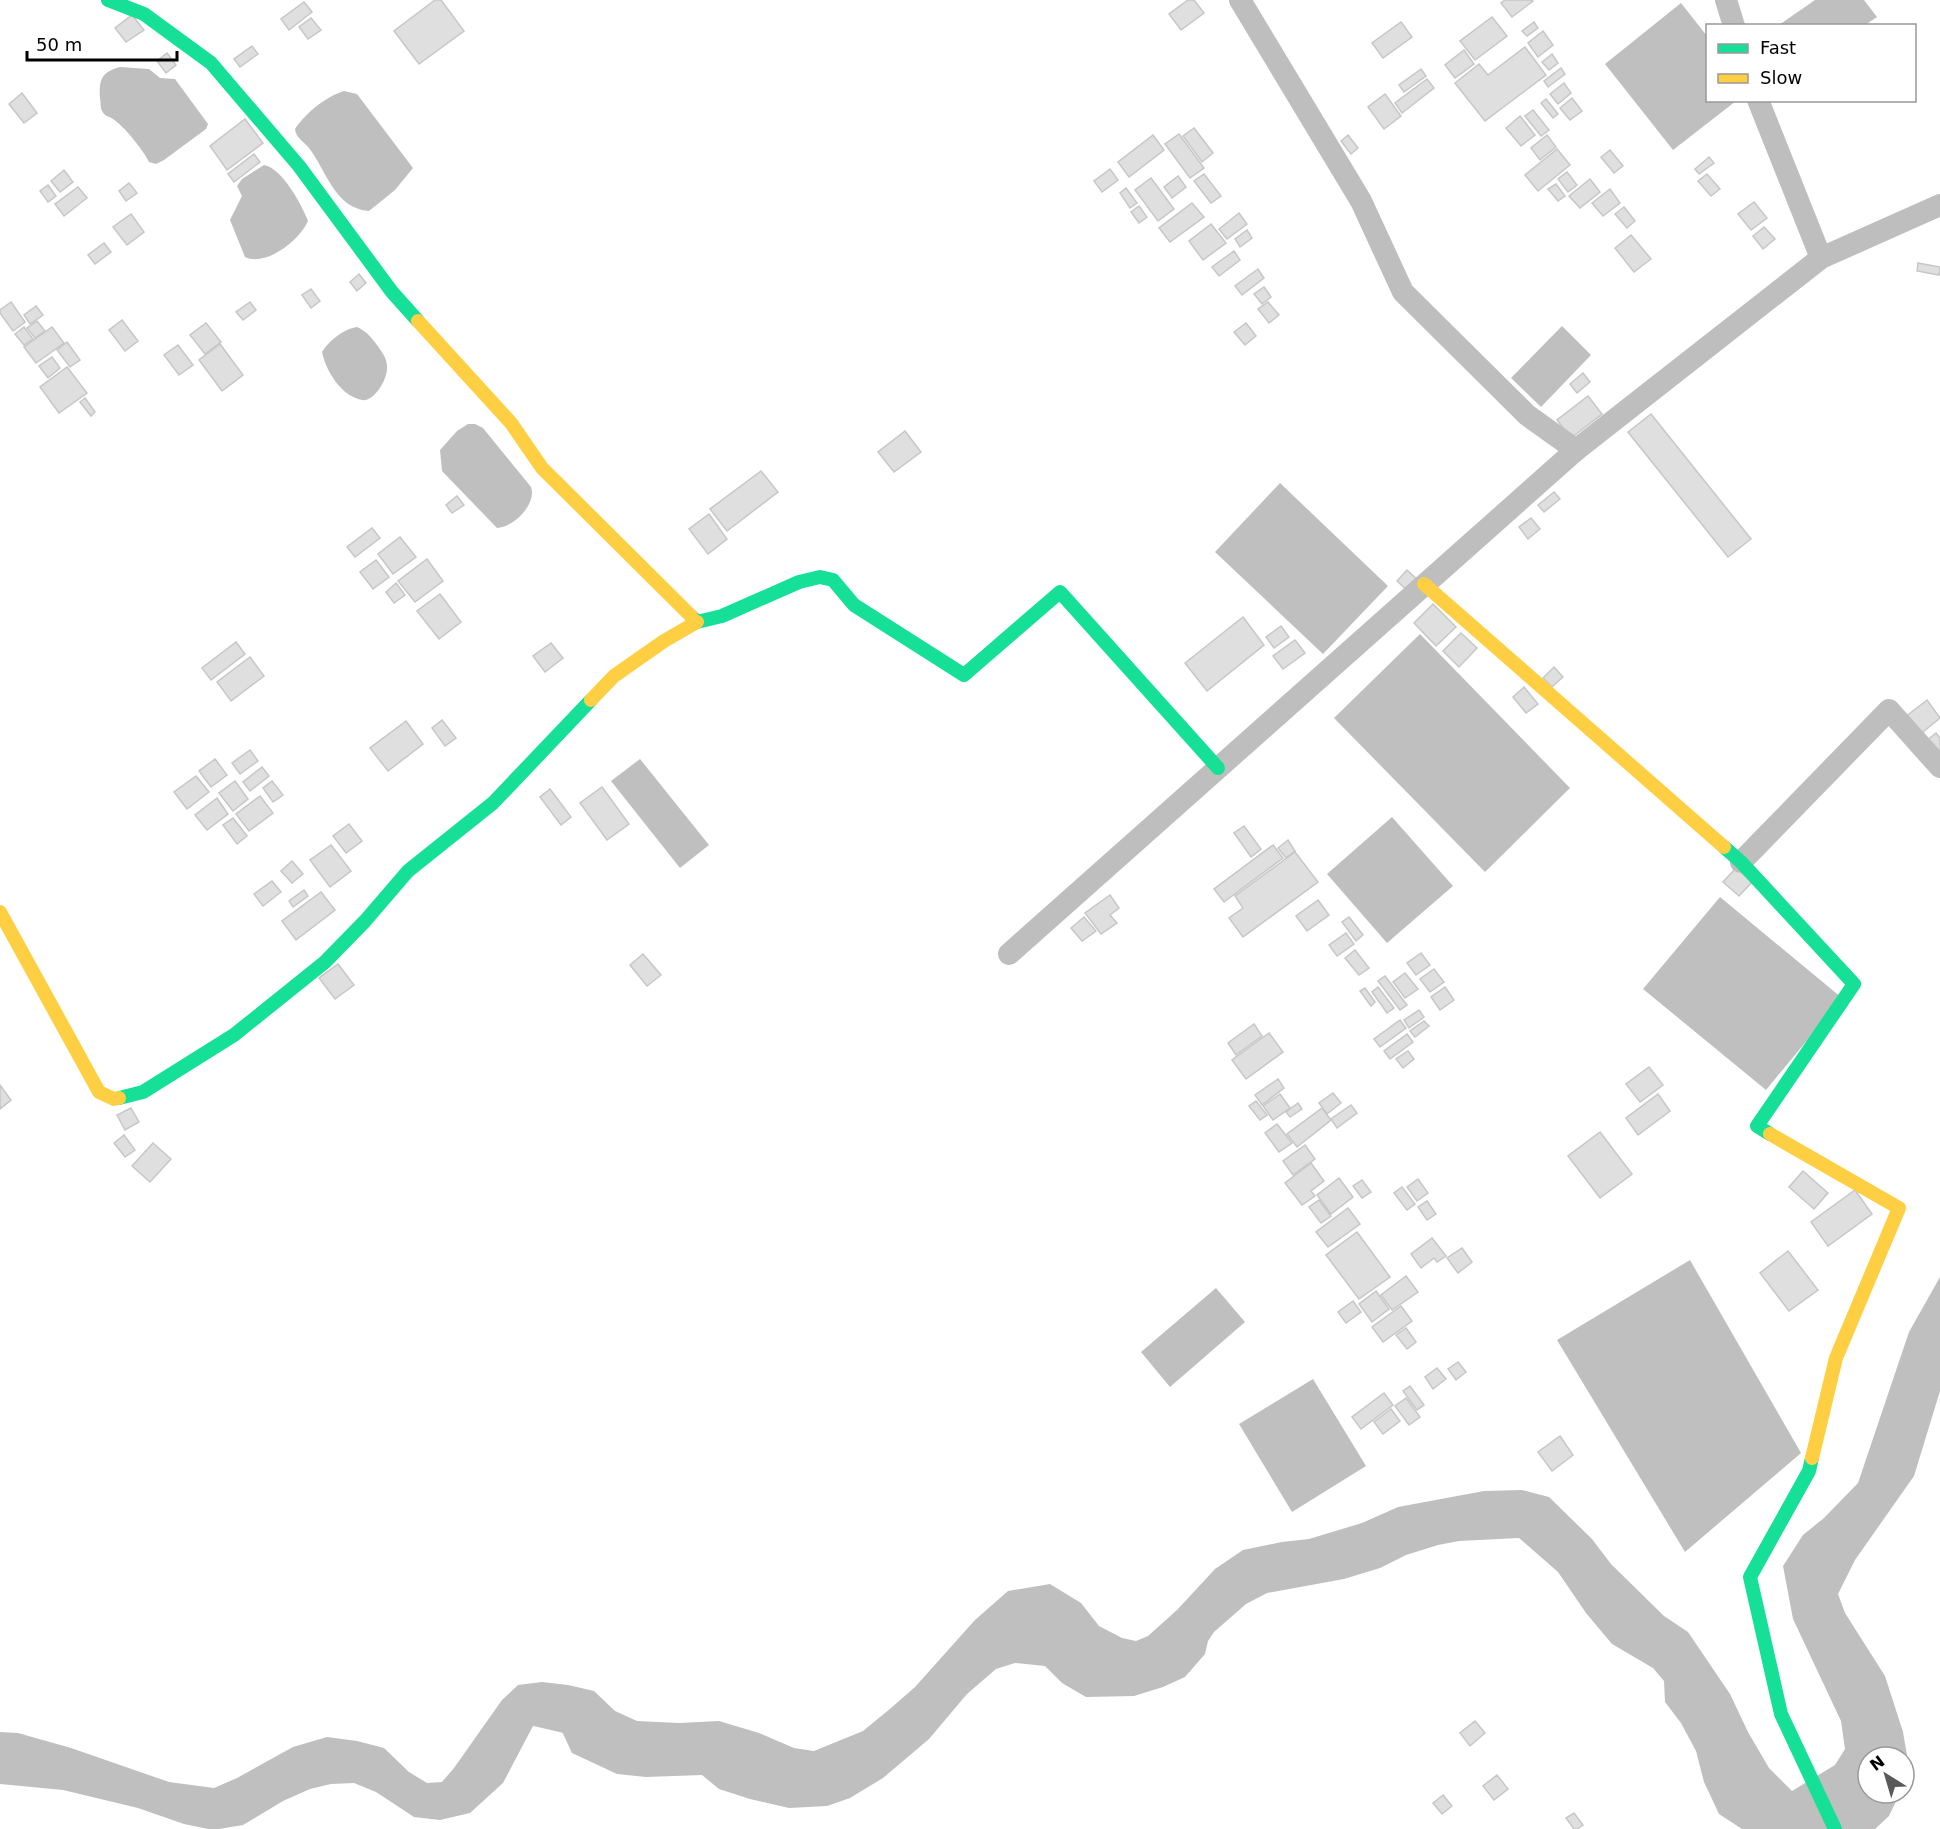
<svg xmlns="http://www.w3.org/2000/svg" width="1940" height="1829" viewBox="0 0 1940 1829" font-family="'DejaVu Sans',sans-serif">
<rect width="100%" height="100%" fill="#fff"/>
<g fill="#bfbfbf">
<path d="M1815,0h49l13,17 -12,8h-86z"/>
<path d="M1681,3l26,33 1,64 28,1 -63,49 -68,-86z"/>
<path d="M120,67l29,2 11,9 15,1 33,45 -2,5 -42,31 -8,4 -7,-2c-5,-11 -25,-36 -36,-43 -4,-3 -8,-2 -11,-8 -2,-4 -1,-9 -2,-13 -1,-18 1,-26 20,-31z"/>
<path d="M344,91l13,3 56,74 -18,22 -26,21c-34,-2 -43,-41 -60,-63 -6,-7 -13,-10 -14,-19 11,-16 30,-32 49,-38z"/>
<path d="M264,165c18,3 38,40 44,56 -8,19 -42,46 -63,36l-15,-37 12,-24 -5,-10 5,-7z"/>
<path d="M1562,326l29,29 -50,52 -30,-29z"/>
<path d="M357,327c9,4 14,10 20,18 6,8 11,15 10,25 -1,11 -13,32 -25,30 -21,-4 -36,-29 -40,-48 7,-11 21,-23 35,-25z"/>
<path d="M468,424h7l8,4 48,59c6,17 -17,40 -34,41l-55,-57 -2,-21 17,-19z"/>
<path d="M1280,483l108,103 -65,68 -108,-102z"/>
<path d="M1420,634l150,154 -85,84 -151,-154z"/>
<path d="M640,759l69,86 -29,23 -69,-87z"/>
<path d="M1392,817l61,69 -66,57 -60,-69z"/>
<path d="M1720,897l122,101 -76,92 -123,-101z"/>
<path d="M1690,1260l111,193 -116,99 -128,-212z"/>
<path d="M1940,1277v114l-26,85 -59,84 -17,34 7,19 40,63 18,56 5,29 -4,25v-29h-36v36h32l-11,23 -14,13h-133l-23,-15 -15,-32 -8,-31 -15,-28 -16,-21 -1,-21 -11,-13 -41,-24 -26,-31 -28,-41 -39,-34 -60,3 -21,4 -32,10 -26,13 -36,11 -77,14 -21,11 -32,28 -6,9 -3,13 -20,23 -22,10 -29,9 -48,1 -24,-14 -17,-17 -30,-3 -19,6 -29,25 -38,45 -46,39 -33,20 -23,8 -38,2 -39,-9 -31,-10 -17,-14 -56,2 -29,-3 -45,-21 -19,-41 -20,14 -30,57 -33,30 -30,7 -26,-3 -38,-25 -22,-9 -23,1 -21,5 -27,12 -40,24 -24,4h-11l-24,-5 -46,-16 -75,-18 -63,-6v-52l18,1 53,15 98,34 45,6 23,-10 56,-31 34,-10 30,4 27,7 25,24 18,11 15,-1 12,-14 48,-68 16,-15 24,-3 26,3 26,6 21,20 22,10 42,2 40,-2 40,12 35,15 20,3 49,-20 28,-23 24,-21 60,-67 33,-29 42,-7 31,19 18,23 23,12 14,3 12,-5 29,-26 38,-41 28,-19 39,-8 27,-3 53,-16 36,-16 86,-16 38,-1 27,7 43,42 19,25 53,52 24,16 42,62 18,38 21,36 23,23 43,-26 10,-16 -4,-28 -48,-102 -10,-53 20,-31 21,-17 34,-35 51,-151z"/>
<path d="M1216,1288l29,34 -75,65 -29,-35z"/>
<path d="M1313,1379l53,87 -74,46 -53,-88z"/>
</g>
<g fill="none" stroke-linecap="round" stroke-linejoin="round">
<path stroke="#bfbfbf" stroke-width="21" d="M519,1713l1,-1 64,15"/>
</g>
<g fill="#dfdfdf" stroke="#c7c7c7" stroke-width="1.5">
<path d="M435,0h6l23,31 -45,33 -25,-33z"/>
<path d="M1188,0h6l10,13 -23,17 -12,-16z"/>
<path d="M1505,0h27l1,1 -21,16 -11,-14z"/>
<path d="M304,2l8,10 -23,18 -8,-11z"/>
<path d="M132,15l12,15 -18,12 -11,-14z"/>
<path d="M1492,17l15,19 -32,24 -15,-19z"/>
<path d="M311,18l10,12 -13,9 -9,-12z"/>
<path d="M1401,22l11,15 -29,21 -11,-15z"/>
<path d="M1534,22l4,6 -11,8 -5,-5z"/>
<path d="M1543,31l10,14 -15,12 -10,-14z"/>
<path d="M252,46l6,8 -18,13 -6,-8z"/>
<path d="M1525,47l21,28 -61,46 -30,-38 24,-19 9,11z"/>
<path d="M1464,50l10,14 -19,14 -10,-13z"/>
<path d="M167,53l9,12 -10,8 -9,-12z"/>
<path d="M1552,54l6,9 -9,7 -7,-8z"/>
<path d="M1561,68l4,6 -17,13 -4,-6z"/>
<path d="M1421,69l5,7 -22,16 -5,-7z"/>
<path d="M1427,79l7,9 -32,25 -7,-10z"/>
<path d="M1564,83l7,10 -13,11 -8,-10z"/>
<path d="M22,93l15,20 -13,10 -15,-19z"/>
<path d="M1385,94l16,22 -17,13 -16,-22z"/>
<path d="M1572,98l10,13 -12,9 -10,-12z"/>
<path d="M1546,99l12,15 -5,4 -12,-15z"/>
<path d="M1533,110l16,20 -8,6 -16,-20z"/>
<path d="M1520,116l15,19 -14,11 -15,-18z"/>
<path d="M245,119l18,24 -36,27 -17,-24z"/>
<path d="M1194,128l19,25 -11,9 -19,-26z"/>
<path d="M1179,134l25,34 -14,10 -25,-34z"/>
<path d="M1153,135l11,15 -35,27 -11,-15z"/>
<path d="M1348,135l10,13 -7,6 -10,-13z"/>
<path d="M1547,135l9,12 -16,13 -9,-12z"/>
<path d="M1557,149l13,16 -32,26 -13,-16z"/>
<path d="M1610,150l13,16 -9,7 -13,-16z"/>
<path d="M254,154l6,8 -26,20 -6,-8z"/>
<path d="M1709,157l5,6 -15,11 -4,-5z"/>
<path d="M1110,169l8,11 -16,12 -8,-11z"/>
<path d="M64,170l9,12 -13,10 -9,-11z"/>
<path d="M1567,172l10,13 -9,7 -10,-13z"/>
<path d="M1204,174l17,22 -10,7 -17,-22z"/>
<path d="M1707,174l13,15 -9,7 -13,-15z"/>
<path d="M1178,176l8,11 -14,11 -8,-11z"/>
<path d="M1151,178l23,31 -16,12 -23,-31z"/>
<path d="M1590,179l10,13 -20,16 -11,-12z"/>
<path d="M129,183l8,10 -11,8 -7,-10z"/>
<path d="M1556,184l9,12 -7,5 -10,-12z"/>
<path d="M48,185l8,11 -8,6 -8,-11z"/>
<path d="M78,187l9,11 -23,18 -9,-12z"/>
<path d="M1126,188l11,15 -7,5 -10,-15z"/>
<path d="M1610,189l10,14 -17,13 -11,-13z"/>
<path d="M1754,202l13,16 -16,12 -13,-16z"/>
<path d="M1192,203l12,14 -34,25 -11,-14z"/>
<path d="M1139,206l8,11 -8,6 -8,-11z"/>
<path d="M1624,207l11,14 -8,7 -12,-14z"/>
<path d="M1239,213l8,11 -20,15 -8,-10z"/>
<path d="M131,214l13,18 -17,13 -14,-18z"/>
<path d="M1211,224l15,19 -23,17 -14,-19z"/>
<path d="M1764,227l11,12 -12,10 -10,-13z"/>
<path d="M1247,230l5,8 -12,9 -5,-8z"/>
<path d="M1631,235l20,24 -17,13 -19,-24z"/>
<path d="M104,243l7,9 -16,12 -7,-9z"/>
<path d="M1234,251l6,9 -21,16 -7,-9z"/>
<path d="M1918,263l22,4 -1,8 -22,-4z"/>
<path d="M1258,269l6,9 -22,17 -7,-9z"/>
<path d="M359,274l7,9 -9,8 -7,-9z"/>
<path d="M1264,287l7,10 -9,7 -8,-10z"/>
<path d="M311,289l9,12 -9,7 -9,-13z"/>
<path d="M11,302l14,20 -12,9 -13,-18v-3z"/>
<path d="M250,302l6,8 -13,10 -7,-8z"/>
<path d="M1268,302l11,13 -10,8 -11,-14z"/>
<path d="M36,306l7,9 -13,9 -6,-9z"/>
<path d="M122,320l16,21 -13,10 -16,-21z"/>
<path d="M37,321l8,10 -10,7 -8,-10z"/>
<path d="M206,323l15,19 -16,12 -15,-19z"/>
<path d="M1246,323l10,13 -11,9 -11,-13z"/>
<path d="M24,327l9,12 -9,6 -9,-11z"/>
<path d="M52,327l12,16 -28,20 -12,-16z"/>
<path d="M67,342l13,18 -10,7 -13,-17z"/>
<path d="M220,344l23,31 -21,16 -23,-31z"/>
<path d="M178,345l15,20 -14,10 -15,-20z"/>
<path d="M52,357l8,11 -12,10 -9,-12z"/>
<path d="M67,367l20,26 -28,20 -19,-26z"/>
<path d="M1583,373l7,9 -13,11 -7,-9z"/>
<path d="M1588,396l14,18 -31,24 -14,-18z"/>
<path d="M85,398l10,14 -4,4 -11,-14z"/>
<path d="M1651,414l100,125 -23,18 -100,-125z"/>
<path d="M905,431l16,21 -27,20 -16,-20z"/>
<path d="M761,471l17,21 -51,39 -17,-22z"/>
<path d="M1554,492l6,7 -16,13 -6,-7z"/>
<path d="M457,496l7,9 -12,8 -6,-8z"/>
<path d="M709,514l18,25 -19,15 -19,-25z"/>
<path d="M1531,518l9,11 -12,10 -9,-12z"/>
<path d="M372,528l8,10 -25,19 -8,-10z"/>
<path d="M400,537l16,20 -23,17 -15,-20z"/>
<path d="M427,559l16,22 -28,21 -17,-21z"/>
<path d="M376,560l13,17 -16,12 -13,-17z"/>
<path d="M1407,570l14,13 -10,11 -14,-13z"/>
<path d="M396,583l9,12 -11,8 -8,-11z"/>
<path d="M440,594l21,28 -22,17 -22,-28z"/>
<path d="M1433,604l23,23 -20,19 -22,-23z"/>
<path d="M1243,617l21,28 -57,46 -22,-28z"/>
<path d="M1281,626l8,11 -15,11 -8,-11z"/>
<path d="M1461,633l16,15 -18,19 -16,-16z"/>
<path d="M1295,640l10,13 -22,16 -10,-13z"/>
<path d="M236,642l9,12 -34,26 -9,-12z"/>
<path d="M551,643l12,15 -18,14 -12,-16z"/>
<path d="M250,657l14,19 -33,25 -14,-19z"/>
<path d="M1554,667l9,10 -11,10 -9,-9z"/>
<path d="M1524,687l14,17 -12,9 -13,-16z"/>
<path d="M1927,700l13,18 -22,18 -14,-18z"/>
<path d="M442,720l14,18 -11,8 -13,-18z"/>
<path d="M406,721l17,23 -35,27 -18,-23z"/>
<path d="M1936,733l4,5v15l-15,-11z"/>
<path d="M250,750l8,11 -18,13 -8,-11z"/>
<path d="M215,759l12,16 -16,12 -12,-16z"/>
<path d="M262,767l7,9 -19,15 -7,-9z"/>
<path d="M196,776l13,16 -22,17 -13,-17z"/>
<path d="M235,781l13,18 -15,12 -14,-18z"/>
<path d="M272,781l11,14 -10,7 -10,-14z"/>
<path d="M602,787l27,37 -22,16 -27,-37z"/>
<path d="M550,789l21,28 -10,8 -21,-28z"/>
<path d="M260,796l13,17 -24,18 -13,-17z"/>
<path d="M217,798l11,16 -21,16 -12,-15z"/>
<path d="M233,818l14,18 -10,8 -14,-19z"/>
<path d="M349,824l13,17 -16,12 -13,-17z"/>
<path d="M1244,826l17,23 -10,8 -17,-24z"/>
<path d="M1288,840l7,11 -9,7 -8,-10z"/>
<path d="M331,845l20,26 -21,16 -20,-27z"/>
<path d="M1273,845l10,13 -59,44 -10,-13z"/>
<path d="M1295,852l23,30 -75,55 -14,-19 14,-10 -8,-12z"/>
<path d="M292,861l11,13 -11,9 -11,-12z"/>
<path d="M1736,868l16,14 -13,14 -16,-14z"/>
<path d="M272,881l9,11 -18,14 -9,-12z"/>
<path d="M304,890l4,6 -15,11 -4,-6z"/>
<path d="M321,892l14,18 -39,30 -14,-19z"/>
<path d="M1110,895l9,13 -9,7 7,8 -16,11 -16,-21z"/>
<path d="M1318,900l11,15 -22,16 -11,-15z"/>
<path d="M1084,917l12,14 -14,10 -11,-13z"/>
<path d="M1349,917l14,18 -7,6 -14,-19z"/>
<path d="M1346,933l8,11 -17,12 -8,-11z"/>
<path d="M1355,950l14,18 -10,7 -14,-17z"/>
<path d="M1421,953l9,12 -14,10 -9,-12z"/>
<path d="M643,954l18,21 -14,11 -17,-21z"/>
<path d="M338,964l16,21 -19,14 -16,-21z"/>
<path d="M1434,969l10,13 -14,10 -10,-13z"/>
<path d="M1405,973l13,16 -13,9 -12,-16z"/>
<path d="M1385,976l22,29 -7,5 -22,-29z"/>
<path d="M1378,987l16,21 -7,5 -15,-21z"/>
<path d="M1445,987l9,13 -14,10 -9,-13z"/>
<path d="M1365,988l10,14 -4,4 -11,-15z"/>
<path d="M1419,1010l5,7 -15,11 -5,-8z"/>
<path d="M1400,1020l6,8 -26,19 -6,-8z"/>
<path d="M1424,1021l5,5 -14,11 -5,-6z"/>
<path d="M1254,1024l8,12 -26,19 -8,-12z"/>
<path d="M1269,1033l14,19 -37,27 -14,-19z"/>
<path d="M1407,1034l6,8 -23,17 -6,-8z"/>
<path d="M1408,1051l6,8 -11,9 -7,-9z"/>
<path d="M1649,1067l14,18 -23,17 -14,-18z"/>
<path d="M1278,1079l6,9 -22,17 -7,-10z"/>
<path d="M0,1085l11,15 -11,9z"/>
<path d="M1333,1093l8,10 -14,11 -8,-11z"/>
<path d="M1280,1094l10,14 -17,12 -10,-14z"/>
<path d="M1658,1094l12,17 -32,24 -12,-17z"/>
<path d="M1256,1101l11,14 -7,5 -11,-14z"/>
<path d="M1298,1103l4,6 -12,8 -4,-5z"/>
<path d="M1351,1105l6,8 -20,15 -6,-9z"/>
<path d="M131,1108l8,14 -14,8 -8,-15z"/>
<path d="M1322,1108l9,12 -34,27 -10,-13z"/>
<path d="M1277,1124l15,19 -13,9 -14,-19z"/>
<path d="M1600,1132l32,42 -32,24 -32,-42z"/>
<path d="M124,1135l11,15 -10,7 -11,-14z"/>
<path d="M153,1143l18,16 -21,23 -18,-16z"/>
<path d="M1305,1145l10,14 -22,16 -10,-14z"/>
<path d="M1311,1163l13,18 -13,10 4,5 -13,9 -17,-22z"/>
<path d="M1803,1171l25,22 -14,16 -25,-22z"/>
<path d="M1339,1178l14,19 -22,17 -14,-19z"/>
<path d="M1418,1179l10,14 -11,8 -10,-14z"/>
<path d="M1362,1180l9,12 -9,6 -9,-12z"/>
<path d="M1402,1187l13,17 -8,6 -13,-17z"/>
<path d="M1855,1190l17,24 -44,32 -17,-24z"/>
<path d="M1319,1200l12,16 -10,7 -12,-16z"/>
<path d="M1427,1201l9,13 -9,6 -9,-13z"/>
<path d="M1348,1208l12,16 -32,23 -12,-15z"/>
<path d="M1357,1232l33,45 -31,22 -33,-44z"/>
<path d="M1432,1238l14,18 -9,6 -3,-4 -13,10 -10,-14z"/>
<path d="M1462,1248l10,14 -14,11 -11,-15z"/>
<path d="M1788,1251l30,39 -29,21 -29,-38z"/>
<path d="M1406,1276l12,16 -26,18 -11,-15z"/>
<path d="M1376,1291l13,18 -17,13 -13,-18z"/>
<path d="M1353,1301l8,11 -15,11 -8,-11z"/>
<path d="M1401,1306l11,15 -29,21 -11,-15z"/>
<path d="M1406,1328l10,14 -9,7 -11,-14z"/>
<path d="M1458,1362l8,10 -10,8 -8,-11z"/>
<path d="M1437,1368l9,11 -13,10 -8,-12z"/>
<path d="M1410,1386l14,19 -7,5 -14,-19z"/>
<path d="M1384,1393l9,12 -32,24 -9,-12z"/>
<path d="M1406,1398l14,19 -11,8 -14,-19z"/>
<path d="M1391,1409l9,12 -17,13 -9,-12z"/>
<path d="M1560,1436l13,19 -21,16 -14,-19z"/>
<path d="M1475,1721l10,12 -15,13 -10,-13z"/>
<path d="M1497,1775l11,14 -14,11 -11,-14z"/>
<path d="M1443,1795l9,11 -10,8 -9,-11z"/>
<path d="M1574,1813l9,12 -6,4h-3l-8,-11z"/>
</g>
<g fill="none" stroke-linecap="round" stroke-linejoin="round">
<g stroke="#bebebe" stroke-width="22">
<path d="M1240,0l121,201 42,91 124,123 49,35"/>
<path d="M1726,0l8,26"/>
<path d="M1758,100l63,158"/>
<path d="M1741,862l148,-152 51,57"/>
<path d="M1009,954l567,-504 245,-192 119,-53"/>
</g>
<g stroke="#16e098" stroke-width="14">
<path d="M108,0l36,14 67,49 88,103 93,126 26,29"/>
<path d="M691,616l6,6 25,-6 77,-34 21,-5 13,3 21,25 110,70 96,-83 158,176"/>
<path d="M1724,847l17,15 113,122 -97,142 13,8"/>
<path d="M119,1098l24,-6 91,-57 91,-73 40,-41 43,-50 85,-68 98,-103"/>
<path d="M1812,1458l-3,13 -59,106 31,137 54,115"/>
</g>
<g stroke="#ffcf43" stroke-width="14">
<path d="M418,321l93,102 31,45 149,148"/>
<path d="M1424,584l300,263"/>
<path d="M591,700l23,-24 50,-35 33,-19"/>
<path d="M0,912l99,180 15,7 5,-1"/>
<path d="M1770,1134l129,74 -63,150 -24,100"/>
</g>
</g>
<rect x="1706" y="24" width="210" height="78" fill="#ffffff" stroke="#999999" stroke-width="1.5"/>
<rect x="1718" y="44" width="30" height="9" fill="#16e098" stroke="#999999" stroke-width="1.5"/>
<text x="1760" y="54" font-size="18" fill="#000000">Fast</text>
<rect x="1718" y="74" width="30" height="9" fill="#ffcf43" stroke="#999999" stroke-width="1.5"/>
<text x="1760" y="84" font-size="18" fill="#000000">Slow</text>
<g transform="translate(1886 1775) rotate(323)"><circle r="28" fill="#ffffff" stroke="#999999" stroke-width="1.5"/>
<path d="M0-4.5L10 22L0 15L-10 22Z" fill="#595959"/>
<text y="-9" font-size="16" font-weight="bold" text-anchor="middle" fill="#000000">N</text>
</g>
<path d="M27 51v9h150v-9" fill="none" stroke="#000000" stroke-width="3"/>
<text x="36" y="51" font-size="18" fill="#000000" stroke="#ffffff" stroke-width="4.5" paint-order="stroke">50 m</text>
</svg>
